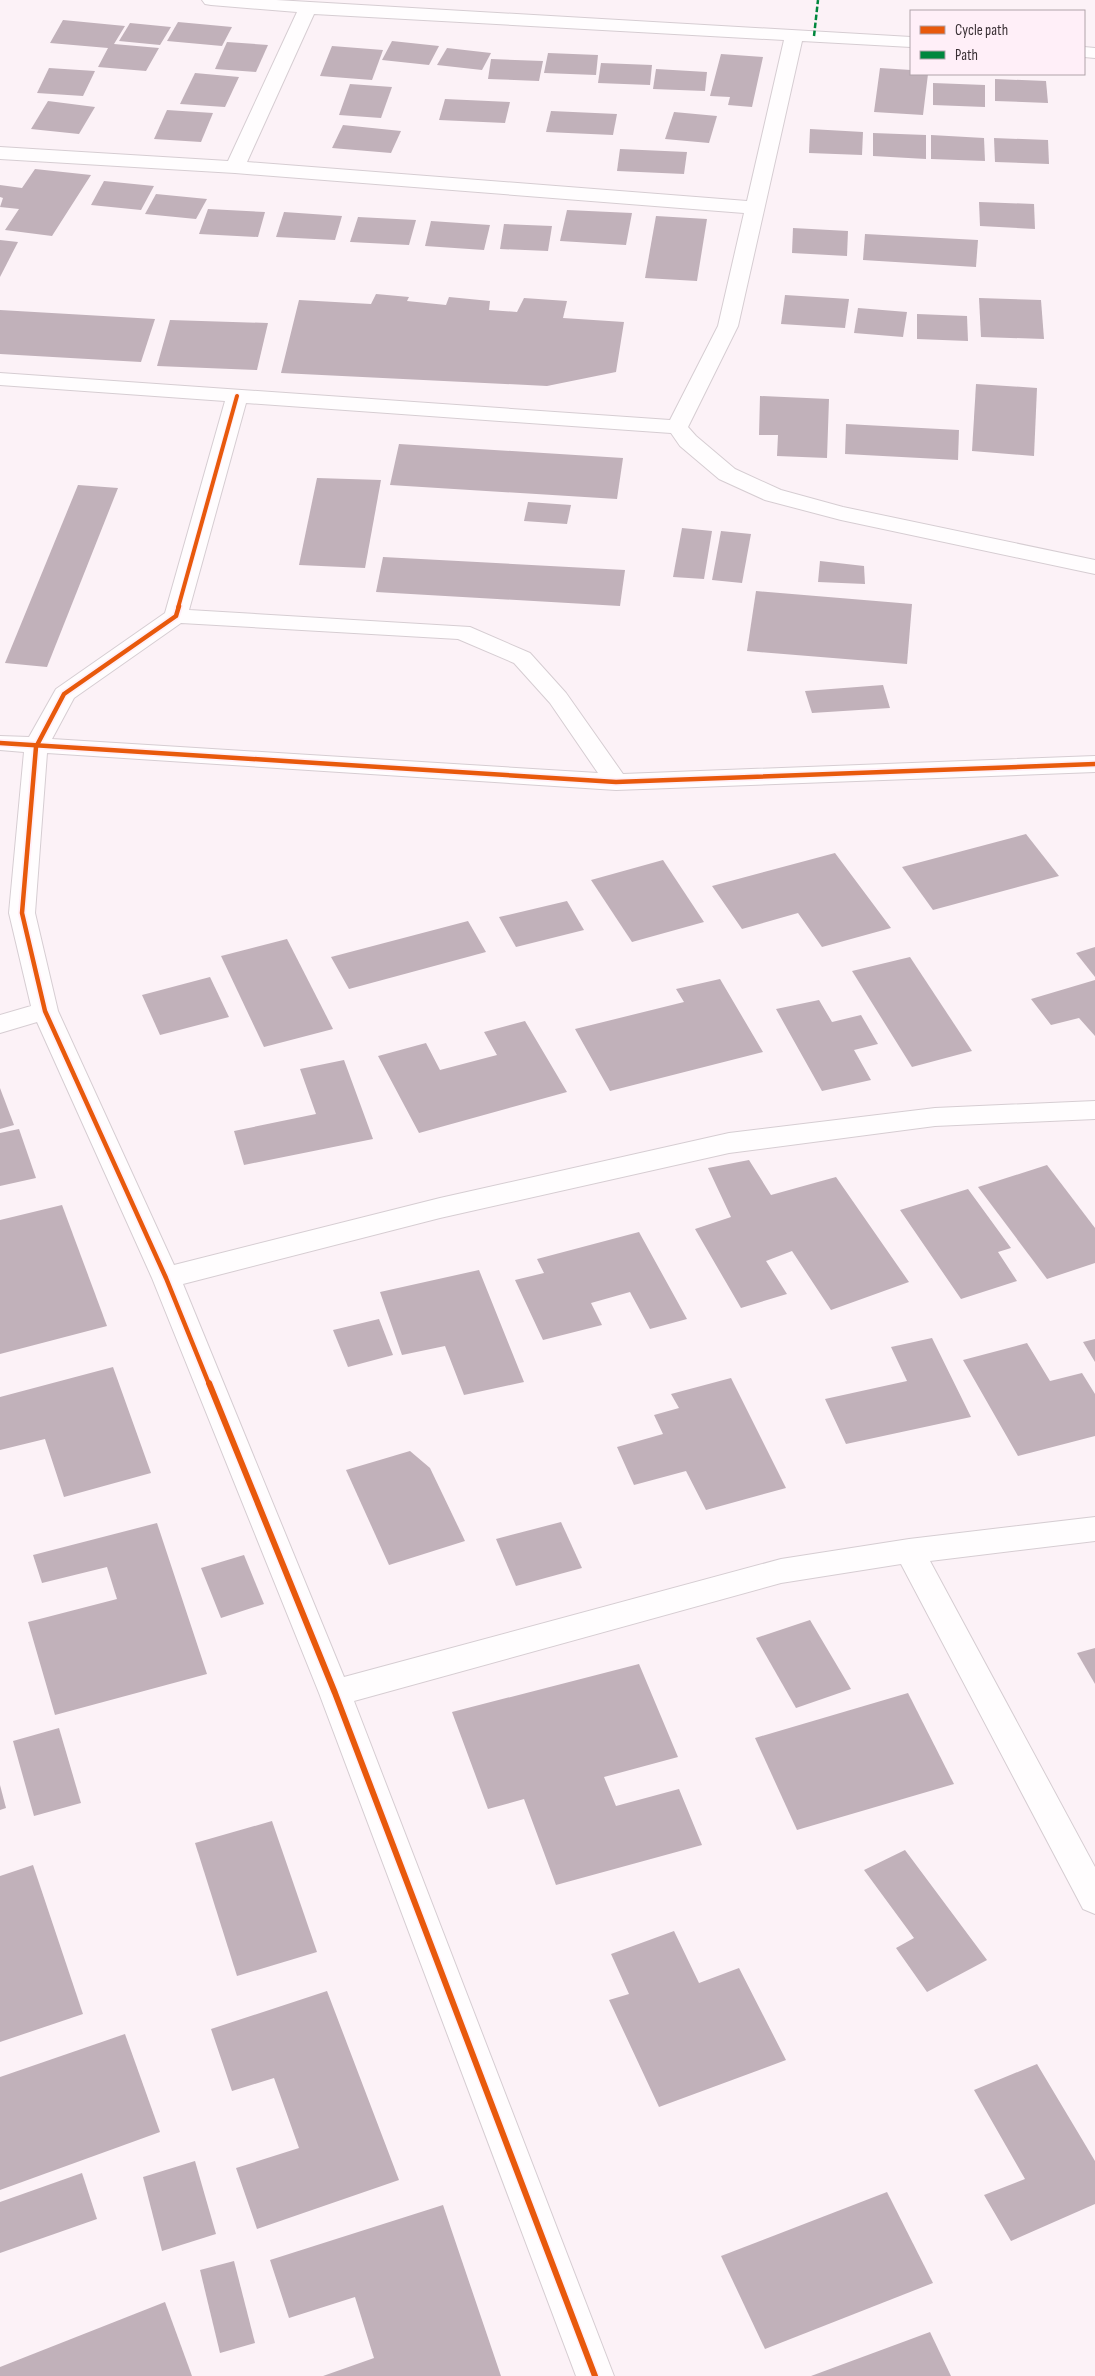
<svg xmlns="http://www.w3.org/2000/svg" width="1095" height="2376" viewBox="0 0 1095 2376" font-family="'Sofia Sans Condensed',sans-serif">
<rect width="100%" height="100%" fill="#fcf2f7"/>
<g fill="#c1b1ba">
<path d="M63,20l62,6 -11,18 45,4 -13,23 -48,-4 10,-19 -58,-5z"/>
<path d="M178,22l54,5 -10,19 -55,-5z"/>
<path d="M130,23l41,4 -11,18 -41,-4z"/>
<path d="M392,41l47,5 -10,19 -47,-5z"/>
<path d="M227,42l41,3 -12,27 -41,-3z"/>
<path d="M332,46l51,4 -11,30 -52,-4z"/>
<path d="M447,48l44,5 -9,17 -45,-5z"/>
<path d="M548,53l50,2 -2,20 -52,-2z"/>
<path d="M721,54l42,3 -11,50 -24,-2 2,-8 -20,-1z"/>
<path d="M491,59l52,2 -4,20 -51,-2z"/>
<path d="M601,63l51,2 -2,20 -52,-2z"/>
<path d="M49,68l46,3 -12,25 -46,-3z"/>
<path d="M880,68l31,2v4h17l-5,41 -49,-3z"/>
<path d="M656,69l51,3 -2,19 -52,-2z"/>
<path d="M195,73l44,4 -14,30 -45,-3z"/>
<path d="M995,79l51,2 2,22 -53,-2z"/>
<path d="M933,83l52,2v22l-52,-2z"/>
<path d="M350,84l42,3 -11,31 -42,-3z"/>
<path d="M445,99l65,3 -5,21 -66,-3z"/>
<path d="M48,101l47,6 -16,27 -48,-5z"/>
<path d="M167,110l46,3 -12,29 -47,-3z"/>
<path d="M551,111l66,3 -4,21 -67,-3z"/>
<path d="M674,112l43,4 -8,27 -44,-4z"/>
<path d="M343,125l58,6 -10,22 -59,-5z"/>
<path d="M810,129l53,3 -1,23 -53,-2z"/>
<path d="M873,133l53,2v24l-53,-3z"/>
<path d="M931,135l53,3 1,23 -54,-2z"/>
<path d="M994,138l54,2 1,24 -54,-2z"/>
<path d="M620,149l67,3 -3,22 -67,-3z"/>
<path d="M35,169l56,6 -39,61 -47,-6 14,-21 -19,-2 3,-9 -3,-1v-12l22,3z"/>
<path d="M104,181l50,5 -13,24 -50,-5z"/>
<path d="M156,194l51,5 -11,20 -51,-5z"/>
<path d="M979,202l55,2 1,25 -55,-3z"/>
<path d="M208,209l57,3 -7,25 -59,-3z"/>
<path d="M567,210l65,3 -6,32 -66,-4z"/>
<path d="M284,212l58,4 -7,24 -59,-3z"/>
<path d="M656,216l51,3 -10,62 -52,-3z"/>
<path d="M358,217l58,3 -7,25 -59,-3z"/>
<path d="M431,221l59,4 -6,25 -59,-4z"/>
<path d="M504,224l48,2 -4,25 -48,-2z"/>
<path d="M793,228l55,3 -1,25 -55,-3z"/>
<path d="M865,234l113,6 -2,27 -113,-7z"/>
<path d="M0,240l18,2 -18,35z"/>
<path d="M376,294l33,3 -2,4 39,4 3,-8 41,4 -1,9 28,2 7,-14 43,3 -4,17 61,4 -8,50 -69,14 -266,-13 18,-73 72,4z"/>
<path d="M785,295l64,4 -4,29 -64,-4z"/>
<path d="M979,298l62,2 3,39 -63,-2z"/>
<path d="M858,308l49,4 -4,25 -49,-4z"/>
<path d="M0,310l155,9 -14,43 -141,-8z"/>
<path d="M917,314l50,2 1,25 -51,-2z"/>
<path d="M170,320l98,3 -11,47 -100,-4z"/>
<path d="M976,384l61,4 -3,68 -62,-5z"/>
<path d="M760,396l69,3 -2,59 -50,-2 1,-21h-19z"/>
<path d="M846,424l113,6 -1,30 -113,-6z"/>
<path d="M399,444l224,14 -6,41 -227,-14z"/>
<path d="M317,478l64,2 -16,88 -66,-3z"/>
<path d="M78,485l40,3 -71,179 -42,-4z"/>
<path d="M528,502l43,3 -4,19 -43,-3z"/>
<path d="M682,528l30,3 -8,48 -31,-2z"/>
<path d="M721,531l30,3 -9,49 -30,-3z"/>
<path d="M383,557l242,13 -5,36 -244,-14z"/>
<path d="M820,561l44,5 1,18 -47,-2z"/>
<path d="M756,591l156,13 -5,60 -160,-13z"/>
<path d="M883,685l7,23 -78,5 -7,-22z"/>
<path d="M1026,834l33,42 -126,34 -31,-43z"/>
<path d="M835,853l56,75 -69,19 -24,-34 -56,16 -30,-43z"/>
<path d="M663,860l41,62 -72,20 -41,-62z"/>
<path d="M567,901l17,29 -68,17 -17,-30z"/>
<path d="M468,921l18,31 -137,37 -18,-32z"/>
<path d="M287,939l46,90 -69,18 -43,-91z"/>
<path d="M1095,947v30l-19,-24z"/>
<path d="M910,957l62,94 -60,16 -60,-96z"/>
<path d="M210,977l19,40 -69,18 -18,-40z"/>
<path d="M720,979l43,73 -153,39 -35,-62 109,-27 -8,-13z"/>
<path d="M1095,980v56l-16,-18 -28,7 -20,-26z"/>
<path d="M819,1000l13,22 29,-7 17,29 -24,6 17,30 -49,11 -46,-82z"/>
<path d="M525,1021l42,71 -148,41 -41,-77 48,-13 14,27 57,-15 -13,-23z"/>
<path d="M344,1060l29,79 -129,26 -10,-34 82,-17 -16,-45z"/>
<path d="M0,1088l14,37 -14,4z"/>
<path d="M19,1129l17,49 -36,8v-53z"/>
<path d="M749,1160l22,35 65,-18 73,105 -78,28 -39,-59 -26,10 21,33 -46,14 -46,-79 36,-12 -23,-49z"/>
<path d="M1047,1165l48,63v35l-48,16 -69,-92z"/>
<path d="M968,1189l43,59 -13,4 19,29 -56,18 -61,-89z"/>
<path d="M62,1205l45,121 -107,28v-134z"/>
<path d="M639,1232l48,87 -37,10 -20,-37 -39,11 11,22 -59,15 -28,-60 29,-7 -7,-14z"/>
<path d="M479,1270l45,112 -60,13 -19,-49 -43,9 -22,-63z"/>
<path d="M379,1319l14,36 -45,12 -15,-37z"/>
<path d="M932,1338l39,79 -125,27 -21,-45 82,-18 -16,-34z"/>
<path d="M1095,1339v23l-12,-20z"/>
<path d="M1027,1343l23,38 32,-8 13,21v42l-77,20 -55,-96z"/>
<path d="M113,1367l38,106 -87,24 -19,-58 -45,11v-53z"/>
<path d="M731,1378l55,110 -80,22 -20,-39 -52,14 -17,-38 46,-13 -9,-19 25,-7 -8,-14z"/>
<path d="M410,1451l20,17 35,73 -76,24 -43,-95z"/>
<path d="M561,1522l21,46 -66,18 -20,-47z"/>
<path d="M157,1523l50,151 -152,41 -27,-93 89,-23 -10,-32 -65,16 -9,-28z"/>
<path d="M244,1555l20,49 -43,14 -20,-50z"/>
<path d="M810,1620l41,69 -55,19 -40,-70z"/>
<path d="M1095,1648v36l-18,-31z"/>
<path d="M639,1664l39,93 -74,20 12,29 63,-17 23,56 -146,40 -32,-86 -36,10 -36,-97z"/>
<path d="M908,1693l46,91 -157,46 -42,-92z"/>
<path d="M59,1728l22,75 -47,13 -21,-75z"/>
<path d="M0,1785l6,23 -6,2z"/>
<path d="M272,1821l45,131 -80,24 -42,-133z"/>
<path d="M905,1850l82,110 -60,32 -31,-44 18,-10 -50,-68z"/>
<path d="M33,1865l50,149 -83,28v-166z"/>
<path d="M674,1931l25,52 40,-15 47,92 -127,47 -50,-107 20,-6 -18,-40z"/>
<path d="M327,1991l72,189 -142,49 -21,-61 63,-20 -25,-70 -42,13 -21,-62z"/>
<path d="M125,2034l35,98 -160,58v-113z"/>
<path d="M1037,2064l58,97v43l-84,37 -27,-46 41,-16 -51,-89z"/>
<path d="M195,2161l21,73 -54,17 -19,-74z"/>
<path d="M82,2173l15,46 -97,34v-51z"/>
<path d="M887,2192l46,91 -168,66 -44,-93z"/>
<path d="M443,2205l58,171h-178l51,-18 -19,-61 -66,21 -19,-58z"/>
<path d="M234,2261l21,82 -35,10 -20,-83z"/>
<path d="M165,2302l27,74h-192v-9z"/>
<path d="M930,2332l21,44h-140z"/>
</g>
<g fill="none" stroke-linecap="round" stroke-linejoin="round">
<g stroke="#d6cdd2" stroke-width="2">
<g id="minor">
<path d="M202,0h74l635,37v10l-109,-6 -64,285 -50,101 8,9 39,33 46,21 62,17 252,53v14l-254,-54 -76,-20 -46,-21 -39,-33 -9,-13 -425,-30 -57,207 281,17 60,26 36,40 57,81 472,-18v16l-479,18 -569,-37 -12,160 23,98 116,254 266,-67 289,-65 206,-25 160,-7v18l-160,7 -206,27 -289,65 -257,66 161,393 437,-118 128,-20 186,-22v24l-165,20 165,306v47l-12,-5 -182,-345 -120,19 -427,118 260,675h-38l-257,-683 -167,-415 -115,-256 -37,11v-18l31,-9 -22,-93 15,-161 -24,-2v-14l29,1 27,-48 109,-76 60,-212 -225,-16v-12l670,47 48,-94 26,-113 -509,-40 -235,-14v-12l228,14 69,-149 -86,-7 -6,-1zM314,14l470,26 -37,161 -500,-39zM181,623l277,16 56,24 36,40 48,70 -546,-34 22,-41z"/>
<path d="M1084,47l11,1v10l-11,-1z"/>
</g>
</g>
<use href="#minor" fill="#fffdfe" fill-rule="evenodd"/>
<path stroke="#00873e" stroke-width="2.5" stroke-dasharray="5.5 2.5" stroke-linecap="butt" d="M814,36l4,-36"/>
<g stroke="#ffeff8" stroke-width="6">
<path id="cycleway-far2" d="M178,608l59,-212"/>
</g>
<g stroke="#ffeff8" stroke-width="8">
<g id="cycleway-far1">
<path d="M179,606l-3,10 -112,78 -28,53 -14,166 23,98 121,267 43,106"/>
<path d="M0,743l616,39 479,-18"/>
</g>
</g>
<g stroke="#ffeff8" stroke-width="9">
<path id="cycleway" d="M209,1383l126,310 260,683"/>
</g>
<use href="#cycleway-far2" stroke="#e8590c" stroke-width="4"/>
<use href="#cycleway-far1" stroke="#e8590c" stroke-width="4.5"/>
<use href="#cycleway" stroke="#e8590c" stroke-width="6"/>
</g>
<rect x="910" y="10" width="175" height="65" fill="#ffeff8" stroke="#b0a3aa"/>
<rect x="920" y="26" width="25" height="8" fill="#e8590c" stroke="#b0a3aa"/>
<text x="955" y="35" font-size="15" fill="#3a3035">Cycle path</text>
<rect x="920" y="51" width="25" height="8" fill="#00873e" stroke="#b0a3aa"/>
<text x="955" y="60" font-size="15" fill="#3a3035">Path</text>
</svg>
